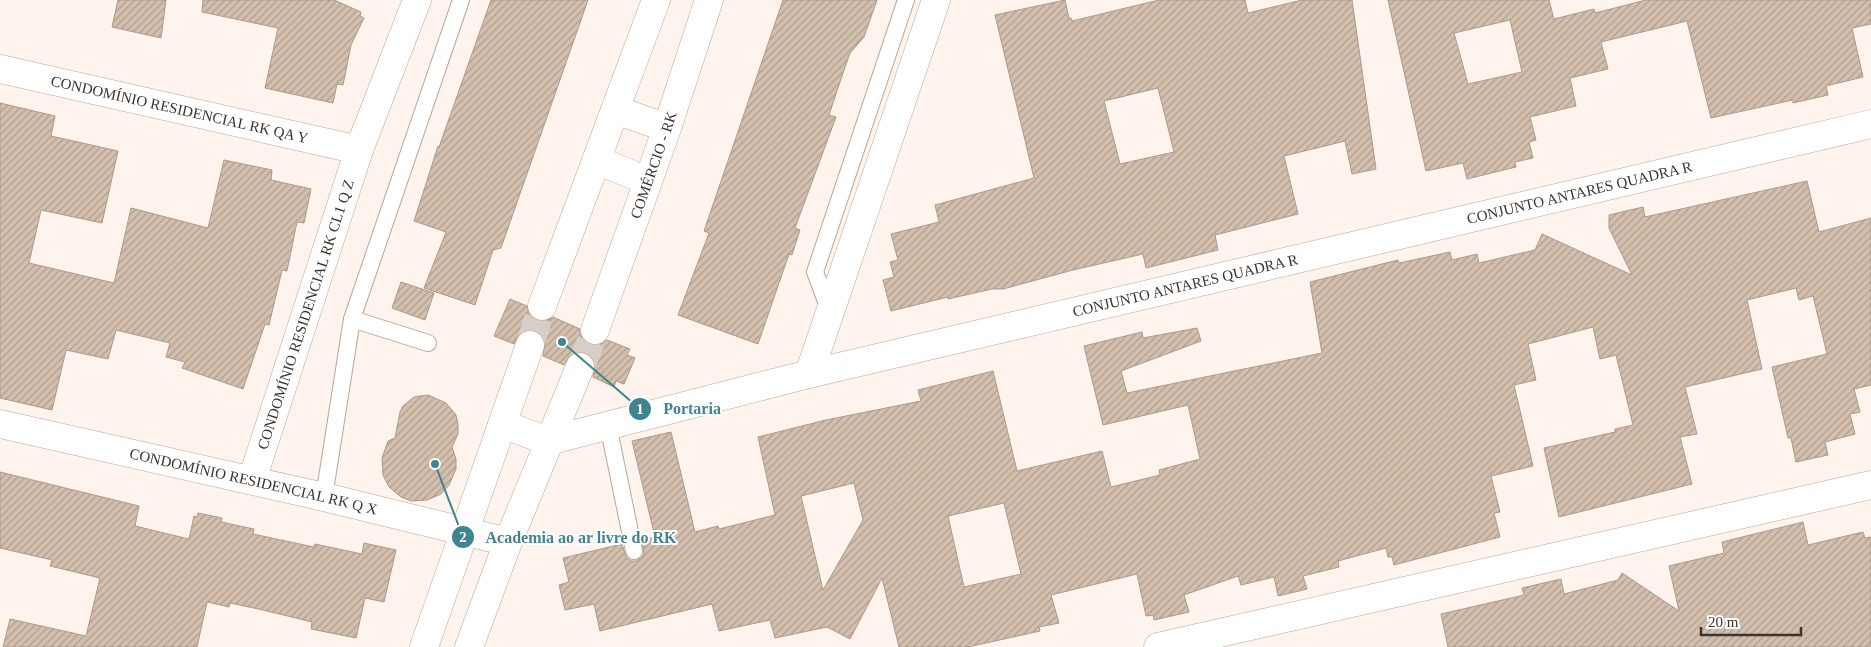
<svg xmlns="http://www.w3.org/2000/svg" width="1871" height="647" viewBox="0 0 1871 647" font-family="'Times New Roman',serif">
<defs>
<pattern id="building-hatch" width="6" height="6" patternUnits="userSpaceOnUse" patternTransform="scale(1.25)"><rect width="6" height="6" fill="#d4bfad"/><path d="M-1 1l2-2M0 6l6-6M5 7l2-2" fill="none" stroke="#ad9c8d"/></pattern>
</defs>
<rect width="100%" height="100%" fill="#fef4ed"/>
<g fill="url(#building-hatch)" stroke="#ad9987" fill-rule="evenodd">
<path d="M118,0h48l-5,38 -49,-11z"/>
<path d="M203,0h131l27,12 -1,4 4,2 -13,27 -8,40 -6,-1 -4,19 -68,-15 13,-60 -76,-16z"/>
<path d="M491,0h97l-87,248 -8,2 -18,55 -51,-17 22,-56 -32,-11 24,-75 1,1z"/>
<path d="M783,0h94l-13,37 -14,16 -8,23 -13,39 7,2 -41,111 5,2 -8,25 -3,-1 -31,90 -80,-29 31,-82 -5,-2z"/>
<path d="M1065,0l4,18h2l1,3 87,-21h86l3,13 54,-13h50l24,169 -24,5 -7,-33 -61,15 14,58 -83,21 3,15 -72,18 -3,-14 -70,16 -70,19h-11l-44,10v-2l-57,14 -8,-31 11,-3 -4,-15 8,-2 -7,-26 48,-12 -4,-17 99,-27 -39,-163zM1158,88l16,64 -54,12 -16,-63z"/>
<path d="M1388,0h161l5,19 40,-10 1,4 51,-13h225v24l-19,4 11,49 -37,9 2,9 -35,8v-3l-82,18 -24,-97 -86,21 7,27 -38,9 6,28 -46,11 6,23 -7,2 4,16 -18,4 1,5 -49,12 -4,-16 -37,8zM1510,20l12,52 -54,12 -14,-51z"/>
<path d="M0,103l55,13 -4,20 67,15 -16,72 -61,-13 -12,53 85,20 17,-75 77,20 16,-68 48,10 -1,10 40,9 -7,34 -7,-1 -10,49 -5,-1 -13,55 -4,-1 -22,65 -61,-21 3,-6 -19,-5 4,-14 -54,-13 -8,29 -42,-9 -14,60 -52,-12z"/>
<path d="M1807,181l12,51 52,-14v167l-17,4 6,23 -10,2 5,20 -30,8 3,13 -32,7 -5,-24h-3l-16,-71 55,-13 -14,-58 -14,4 -3,-12 -49,12 15,69 -77,18 12,47 -17,3 12,47 -133,33 -15,-69 71,-16v-3l18,-4 -17,-70 -16,4 -7,-32 -65,17 8,36 -22,5 19,81 -42,10 9,36 -6,1 6,24 -106,28 -2,-8h-4l-2,-9 -48,13 1,6 -36,9 4,13 -29,7 -4,-19 -33,8 -3,-9 -54,19 5,17 -35,8 -1,-5 -7,1 -9,-42 -86,21 8,28 -20,4 1,4 -72,16h-69l-17,-69 -32,61 -23,-12 -52,11 -5,-18 -51,11 -7,-27 -112,27 -6,-27 -29,6 -6,-25 10,-3 -6,-24 59,-14 4,13 5,4h5l5,-3 3,-4 -2,-14 13,-3 -23,-96 39,-9 24,100 23,-6 1,3 56,-14 -17,-78 68,-17 95,-19 -3,-11 75,-19 24,100 85,-20 9,36 49,-12 -1,-5 41,-11 -12,-54 -85,20 -19,-79 58,-14 1,6 54,-10 4,13 -80,30 6,22 195,-40 -12,-71 88,-22 1,3 51,-11 2,8 25,-6 2,9 56,-13 7,-16 90,41 -23,-47v-13l34,-8 2,10zM854,483l9,37 -40,70 -22,-94zM1004,503l17,71 -57,13 -16,-71z"/>
<path d="M401,282l33,11 -9,27 -33,-12z"/>
<path d="M510,299l17,7 3,10 6,4 9,1 8,-4 27,12v4l3,7 6,4 9,1 9,-5 23,9 -3,6 8,3 -11,26 -8,-3 -2,6 -21,-10 2,-13 -3,-7 -7,-5h-8l-6,2 -7,11 -21,-9 2,-14 -3,-7 -6,-5h-8l-8,3 -6,11 -20,-8z"/>
<path d="M428,395l18,8 10,12 2,9v10l-6,13 4,12v10l-7,16 -8,9 -14,6 -16,1 -10,-4 -12,-10 -6,-12 -1,-17 6,-17 7,-3 5,-26 3,-6 11,-9z"/>
<path d="M0,472l139,34 -4,20 54,13 5,-23 3,1 1,-4 24,5 -1,4 33,7 -1,5 61,13 1,-3 47,10 2,-11 32,7 -12,52 -19,-4 -9,40 -45,-9 1,-7 -49,-12 -33,-7 -1,4 -22,-5 -10,45h-194l7,-28 76,17 14,-58 -50,-12 2,-6 -52,-12z"/>
<path d="M1803,522l5,23 55,-13 2,6 6,-1v110h-423l-7,-33 83,-19 -2,-7 39,-9 3,15 54,-14 4,-7 57,38 -10,-45 55,-13 -2,-11z"/>
</g>
<g fill="none" stroke-linecap="round" stroke-linejoin="round">
<g stroke="#d7cec7" stroke-width="28" stroke-dasharray="28 14" stroke-linecap="butt">
<path d="M530,345l12,-39"/>
<path d="M580,367l9,-20 6,-17"/>
</g>
<g stroke="#bba694" stroke-width="18">
<g id="lane">
<path d="M830,312l-15,-40 91,-272"/>
<path d="M352,319l76,24"/>
<path d="M608,425l26,126"/>
<path d="M324,497l28,-178 109,-319"/>
</g>
</g>
<g stroke="#bba694" stroke-width="29">
<g id="street">
<path id="s1" d="M0,69l359,81"/>
<path d="M809,374l127,-374"/>
<path id="s2" d="M0,424l324,73 184,45"/>
<path id="s3" d="M502,424l46,17 261,-67 1062,-250"/>
<path id="s4" d="M252,480l107,-330 58,-150"/>
<path d="M1158,647l713,-162"/>
</g>
</g>
<g stroke="#bba694" stroke-width="29">
<g id="secondary">
<path d="M616,110l51,18"/>
<path d="M597,160l50,21"/>
<path d="M542,306l114,-306"/>
<path id="s5" d="M595,330l72,-202 42,-128"/>
<path d="M424,647l106,-302"/>
<path d="M469,647l39,-105 72,-175"/>
</g>
</g>
<use href="#lane" stroke="#fff" stroke-width="16"/>
<use href="#street" stroke="#fff" stroke-width="28"/>
<use href="#secondary" stroke="#fff" stroke-width="28"/>
</g>
<g text-anchor="middle" dominant-baseline="central" stroke-width="4" stroke-linejoin="round" paint-order="stroke">
<g font-size="15" fill="#3d352d" stroke="#fff">
<text stroke="none"><textPath href="#s1" startOffset="184">CONDOMÍNIO RESIDENCIAL RK QA Y</textPath></text>
<text stroke="none"><textPath href="#s5" startOffset="175">COMÉRCIO - RK</textPath></text>
<text stroke="none"><textPath href="#s3" startOffset="1110">CONJUNTO ANTARES QUADRA R</textPath></text>
<text stroke="none"><textPath href="#s3" startOffset="705">CONJUNTO ANTARES QUADRA R</textPath></text>
<text stroke="none"><textPath href="#s4" startOffset="174">CONDOMÍNIO RESIDENCIAL RK CL1 Q Z</textPath></text>
<text stroke="none"><textPath href="#s2" startOffset="260">CONDOMÍNIO RESIDENCIAL RK Q X</textPath></text>
</g>
</g>
<path fill="none" stroke="#3f8491" stroke-width="2" d="M562 342L640 409M435 464L463 537"/>
<g fill="#3f8491" stroke="#fff" stroke-width="2">
<circle cx="562" cy="342" r="5"/>
<circle cx="435" cy="464" r="5"/>
<circle cx="640" cy="409" r="12"/>
<circle cx="463" cy="537" r="12"/>
</g>
<g font-size="15" text-anchor="middle" font-weight="bold" fill="#fff">
<text x="640" y="414">1</text>
<text x="463" y="542">2</text>
</g>
<g font-size="16" text-anchor="middle" font-weight="bold" fill="#3f8491" stroke="#fff" stroke-width="4" stroke-linejoin="round" paint-order="stroke">
<text x="692" y="414">Portaria</text>
<text x="581" y="543">Academia ao ar livre do RK</text>
</g>
<path d="M1701 627v8h100v-8" fill="none" stroke="#3d352d" stroke-width="2.5"/>
<text x="1708" y="627" font-size="15" fill="#3d352d" stroke="#ffffff" stroke-width="4" paint-order="stroke">20 m</text>
</svg>
